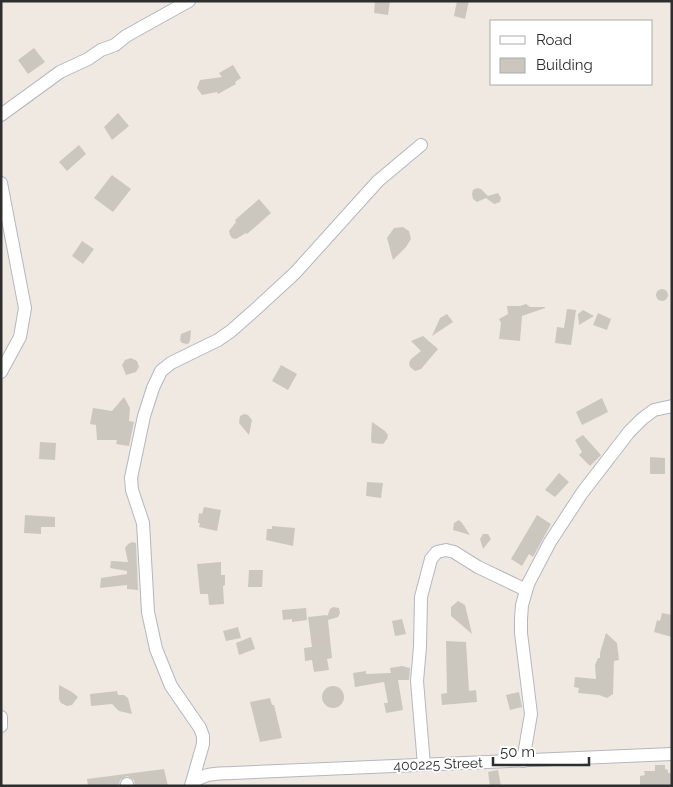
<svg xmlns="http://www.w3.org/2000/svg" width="673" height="787" viewBox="0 0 673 787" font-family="Raleway,sans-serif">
<rect width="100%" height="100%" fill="#efe9e1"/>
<g fill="#cbc7bf">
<path d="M375,1h15l-2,14 -14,-2z"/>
<path d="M457,1h12l-4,18 -11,-3z"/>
<path d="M34,48l11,14 -17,12 -10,-14z"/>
<path d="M233,65l8,13 -6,4 1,2 -18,10 -1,-2 -15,3 -5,-7 3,-8 22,-3 -3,-4z"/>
<path d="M118,113l11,13 -17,14 -8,-13z"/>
<path d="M79,145l7,9 -19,17 -8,-9z"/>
<path d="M112,175l19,14 -18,23 -19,-14z"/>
<path d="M477,188l4,1 7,7 10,-3 3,5 -1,4 -6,2 -8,-6 -9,4 -4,-3 -1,-5 1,-4z"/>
<path d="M259,199l12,14 -24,21 -1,-1 -10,6 -4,-1 -2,-3 -1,-4 7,-9 -1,-2z"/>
<path d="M403,227l6,4 2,8 -5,8 -13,13 -6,-22 7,-10z"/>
<path d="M82,241l12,8 -11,15 -11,-8z"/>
<circle cx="662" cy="295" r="6"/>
<path d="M526,304l4,3h15v1l-23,8 -2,25 -21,-2 2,-16 -2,-4 9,-5 -1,-8h13z"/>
<path d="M567,309l9,1 -5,35 -16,-2 2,-16 7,1z"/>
<path d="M583,310l11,6 -15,9 -1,-11z"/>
<path d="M598,313l13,6 -4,11 -14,-5z"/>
<path d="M447,314l6,8 -21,14 8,-18z"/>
<path d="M191,330l-1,11 -2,3 -6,-1 -2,-3 1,-6z"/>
<path d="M423,336l15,13 -17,20 -6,2 -5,-4 -1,-4 2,-4 10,-8 -10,-10z"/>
<path d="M131,358l6,3 2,6 -3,5 -10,3 -4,-10 3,-5z"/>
<path d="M281,365l16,9 -9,16 -16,-9z"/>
<path d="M124,397l6,11 -1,13 5,1 -5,24 -13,-2 1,-4h-20l-1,-15 -6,-1 3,-16 19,3z"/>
<path d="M602,398l6,14 -26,13 -6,-13z"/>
<path d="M244,414l4,1 4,5 -3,15 -10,-12 1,-7z"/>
<path d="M372,422l13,9 3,4 -1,4 -4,5 -11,-1 -1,-4z"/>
<path d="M583,435l18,20 -11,11 -11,-11 3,-3 -7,-12z"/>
<path d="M40,442l16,1 -1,17 -16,-1z"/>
<path d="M650,457l15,1v16h-15z"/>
<path d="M559,473l10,9 -14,15 -10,-7z"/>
<path d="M367,482l16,1 -2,15 -15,-2z"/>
<path d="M204,507l17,3 -4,21 -18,-4 1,-4h-2l1,-10 3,1z"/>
<path d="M25,515l30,2v10h-14v7l-17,-1z"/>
<path d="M537,515l14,9 -18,33 -4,-3 -7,12 -11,-7z"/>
<path d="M459,520l3,3 8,12 -17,-5 1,-7z"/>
<path d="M272,526l23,2 -2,18 -27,-6 1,-11h5z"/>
<path d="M483,534h5l3,5 -8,10 -3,-10z"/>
<path d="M132,542l4,1 2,47 -11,-1v-4l-27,3 1,-10 26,-4v-3l-17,-3 1,-7 17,1 -3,-14 3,-4z"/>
<path d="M221,562v13h4v10l-2,1 1,18 -15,1 -1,-11h-8l-3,-30z"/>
<path d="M249,570h14l-1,17h-14z"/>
<path d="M458,601l7,4 7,29 -21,-18v-9z"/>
<path d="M333,607l6,1 1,5 -2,4 -10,3 4,38 -5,1 2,11 -15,2 -2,-12 -7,1 -1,-13 8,-1 -4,-30 19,-2v2l3,-8z"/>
<path d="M306,608l1,12 -15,2v-3l-9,1 -1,-10z"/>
<path d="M662,613l10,2v22l-18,-5 3,-12 3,1z"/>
<path d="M402,619l4,15 -11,2 -3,-15z"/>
<path d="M238,627l3,11 -15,3 -3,-10z"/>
<path d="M606,633l11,10 2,17 -5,1 -1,33 -6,4 -8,-3 -21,-2 1,-5 -5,-1 1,-10 21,2 -1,-14 3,-7h2v-5z"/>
<path d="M251,637l4,12 -16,6 -3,-12z"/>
<path d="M446,641l20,1 3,49 7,-1 1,12 -35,3 -1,-11 6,-1z"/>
<path d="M402,666l8,2 -1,12h-11l5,30 -17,3 -2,-10h4l-4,-21 -29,5 -2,-14 13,-2v3l25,-1 -1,-5z"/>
<path d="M59,685l13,7 6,5 -6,8 -5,1 -6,-3 -2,-4z"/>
<circle cx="333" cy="697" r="11"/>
<path d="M117,691l1,4h6l4,3 4,16 -13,-3 -7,-7 -21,2 -1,-12z"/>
<path d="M519,692l3,15 -12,3 -4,-15z"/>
<path d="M270,698l2,7h2l8,33 -22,4 -10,-40z"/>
<path d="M655,765h10v4l3,1v3h4v13h-32v-10l5,-1 -1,-4h11z"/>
<path d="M164,769l4,17h-33l-1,-6 -7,-4 -7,4 -1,6h-31l-1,-7z"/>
<path d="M498,770l3,16h-11l-2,-14z"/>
</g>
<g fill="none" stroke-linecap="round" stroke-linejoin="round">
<g stroke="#b4b7c1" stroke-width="14">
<g id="minor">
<path d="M1,115l59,-43 28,-13 13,-9 14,-5 11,-9 63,-35"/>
<path d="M1,183l24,125 -5,29 -19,35"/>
<path d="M1,717v9"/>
<path d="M523,761l8,-47 -10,-81v-14l1,-14 6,-21 22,-42 32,-49 47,-61 13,-13 12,-9 18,-4"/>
<path d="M424,765l-7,-84 3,-34 1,-50 10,-38 6,-7 9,-2 8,2 24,15 48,23"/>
<path d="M127,784v2"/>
<path d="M191,786l12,-42v-8l-3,-8 -29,-42 -15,-37 -8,-37 -5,-89 -11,-33 -1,-12 13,-62 9,-28 8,-17 10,-8 47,-23 13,-9 26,-23 38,-35 83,-92 43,-36"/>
<path d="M191,786c10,-14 26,-12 42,-13l439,-19"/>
</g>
</g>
<use href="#minor" stroke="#fff" stroke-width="12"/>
</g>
<g text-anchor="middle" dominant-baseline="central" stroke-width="4" stroke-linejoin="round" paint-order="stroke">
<g font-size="14" fill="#2e2e2e" stroke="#fff">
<text transform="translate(438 764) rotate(-2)">400225 Street</text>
</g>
</g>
<rect width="673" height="787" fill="none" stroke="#2e2e2e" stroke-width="5"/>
<rect x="490" y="20" width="162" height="65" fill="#ffffff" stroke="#ababab"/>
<rect x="500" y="36" width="25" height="8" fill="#ffffff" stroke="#ababab"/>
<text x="536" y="45" font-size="15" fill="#2e2e2e">Road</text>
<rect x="500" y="58" width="25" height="15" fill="#cbc7bf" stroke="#ababab"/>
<text x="536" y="70" font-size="15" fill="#2e2e2e">Building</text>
<path d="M493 757v8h96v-8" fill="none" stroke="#2e2e2e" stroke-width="2.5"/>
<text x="500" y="757" font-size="15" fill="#2e2e2e" stroke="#ffffff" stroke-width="4" paint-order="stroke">50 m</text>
</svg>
